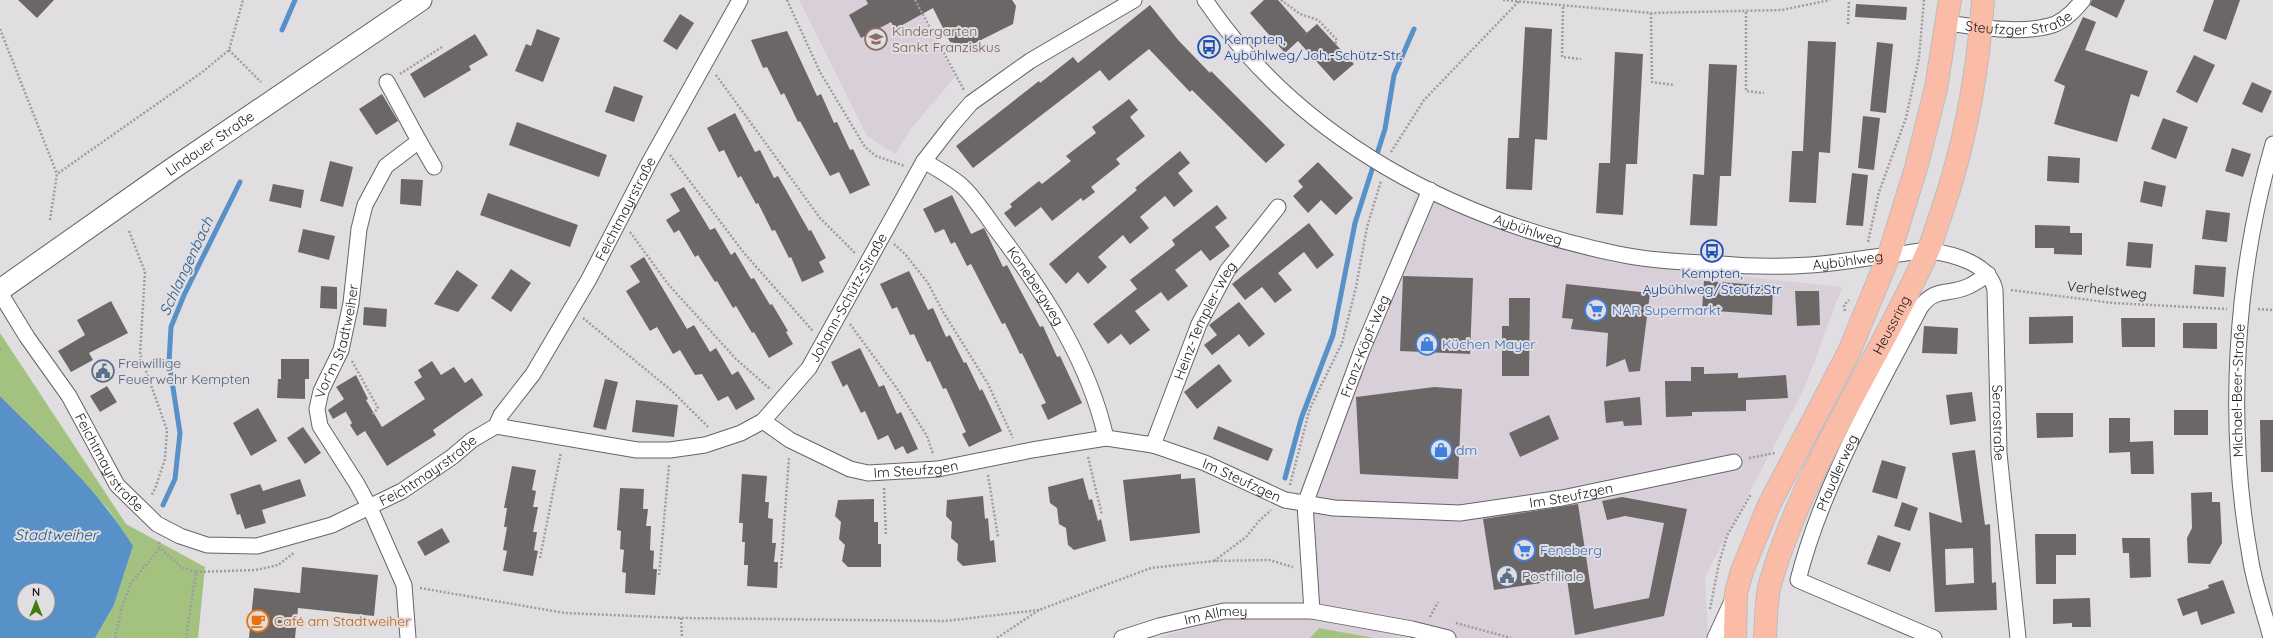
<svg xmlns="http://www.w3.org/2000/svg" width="2273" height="638" viewBox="0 0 2273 638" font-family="Quicksand,sans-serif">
<rect width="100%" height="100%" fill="#e1dee1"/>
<g fill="#d8cfd8">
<path d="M799,0h114l42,77 -42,49 -18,28 -28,-18z"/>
<path d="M1417,192l197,71 228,24 -38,102 -99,188 3,61h-334l-55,-10 -9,10h-153l66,-19 95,1 -18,-109 57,-164z"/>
</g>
<g fill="#a3c27f">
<path d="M0,333l126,191 79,43 -7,71h-103l19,-33 19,-59 -25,-37 -108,-113z"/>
<path d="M1319,628l55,10h-64z"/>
</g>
<path fill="#5891c7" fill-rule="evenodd" d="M0,396c47,48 97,92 133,150l-19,59 -19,33h-95zM24,590h24v24h-24z"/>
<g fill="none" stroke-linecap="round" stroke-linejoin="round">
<g stroke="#5891c7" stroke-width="5">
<path d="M282,30l13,-30"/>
<path d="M1285,478l16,-59 32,-84 22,-112 30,-94 9,-54 20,-46"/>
<path d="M163,505l12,-26 5,-46 -11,-71 2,-35 13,-32 56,-113"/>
</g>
</g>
<g fill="#6b6767" fill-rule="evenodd">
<path d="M18,0h36l-17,18z"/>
<path d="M866,0h146l4,6 -3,18 -44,22 -19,-4 -17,-34 -38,21 -4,-7 -30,16 -12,-23 19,-11z"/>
<path d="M1264,0h14l29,33 -4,3 14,-12 37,40 -20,17 -36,-40 -13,12 -35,-40z"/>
<path d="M2092,0h33l-8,18 -27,-13z"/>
<path d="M2214,0h26l-14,40 -23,-9z"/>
<path d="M1856,4l51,3 -1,13 -51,-3z"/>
<path d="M1150,5l29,36 31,32 1,-2 74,74 -19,18 -74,-73 -2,2 -41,-43 -40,32 -9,-11 -127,98 -17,-22 83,-65 1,2 33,-26 5,6z"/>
<path d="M680,14l14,9 -17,27 -14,-9z"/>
<path d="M2083,17l13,5 -11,28 63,21 -9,26 -8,-3 -14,48 -63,-18 11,-38 -11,-5z"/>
<path d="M1525,27l27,2 -5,111 -12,-1 -3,51 -26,-1 2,-51h11z"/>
<path d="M537,29l23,9 -17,44 -28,-11 11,-27 5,2z"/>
<path d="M787,31l30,65 4,-2 13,29 3,-1 13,28 3,-1 17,36 -20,9 -11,-22 -9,4 -30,-55 -2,1 -14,-29 -3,2 -14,-28 -4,1 -12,-28z"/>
<path d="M475,34l13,21 -19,11 2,4 -47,28 -14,-24z"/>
<path d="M1808,41l28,1 -6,111 -11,-1 -3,51 -27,-1 3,-51h11z"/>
<path d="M1877,42l16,2 -7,69 -16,-2z"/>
<path d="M1615,52l28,2 -6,110h-11l-3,51 -27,-2 3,-50h11z"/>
<path d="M2194,55l21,10 -18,38 -21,-11z"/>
<path d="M1709,64l28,1 -6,111h-11l-3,50 -27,-1 3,-51 11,1z"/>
<path d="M2252,82l20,9 -10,22 -20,-9z"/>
<path d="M614,86l29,10 -9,26 -29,-10z"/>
<path d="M382,94l16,27 -22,14 -17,-26z"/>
<path d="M1129,99l9,11 -8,7 15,19 -29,23 4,5 -29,23 4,5 -12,9 -2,-3 -29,23 -11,-14 -26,20 -11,-14 8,-6 -2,-3 29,-23 3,3 29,-23 -5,-5 30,-23 -4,-6z"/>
<path d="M735,113l20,39 5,-2 14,28 4,-2 31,55 2,-1 15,28 -7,4 5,10 -22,10 -11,-25 -2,1 -14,-28 -3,1 -14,-28 -2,1 -15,-28 -3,2 -14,-28 -5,2 -12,-24z"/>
<path d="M1863,116l17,2 -6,52 -16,-2z"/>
<path d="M2163,118l25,9 -12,32 -25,-10z"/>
<path d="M517,122l90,33 -8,22 -90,-32z"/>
<path d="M2232,148l19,6 -8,23 -18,-6z"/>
<path d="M1180,151l10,12 -12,10 15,18 -19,16 -9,-11 -25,21 9,11 -19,16 -7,-9 -25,22 9,10 -19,17 -10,-12 -12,12 -17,-20 88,-74 -2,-2z"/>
<path d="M2048,156l32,2 -1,25 -32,-2z"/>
<path d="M330,161l23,6 -10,40 -23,-6z"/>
<path d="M1318,162l35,36 -17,17 -15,-15 -13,13 -15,-17 10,-9 -5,-6z"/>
<path d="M1852,173l16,2 -5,51 -17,-1z"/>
<path d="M401,179l22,1 -2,26 -21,-2z"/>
<path d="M2144,181l22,5 -4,21 -22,-5z"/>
<path d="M273,184l31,6 -3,18 -32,-7z"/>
<path d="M684,187l26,43 5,-2 16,27 4,-3 16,27 3,-1 16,27 2,-1 16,27 -2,1 7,12 -24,14 -15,-26 -2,1 -16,-27 -3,2 -16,-27 -2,1 -17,-27 -3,2 -16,-27 -5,3 -8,-13 14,-9 -10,-17z"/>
<path d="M488,193l90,32 -8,22 -90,-32z"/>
<path d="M952,195l19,39 13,-6 1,2 18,37 4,-2 33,62 3,-1 14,31 3,-1 22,47 -34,17 -7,-15 5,-2 -24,-50 -2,1 -15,-31 -3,1 -31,-60 -4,2 -12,-24 -4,2 -7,-15 -9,4 -12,-24z"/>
<path d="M1217,205l10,13 -12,9 15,19 -20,15 -9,-11 -26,20 13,16 -20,15 -7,-9 -26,19 15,19 -20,15 -9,-11 -13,10 -15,-20 44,-35 -7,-9 45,-35 -3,-5z"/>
<path d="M2206,210l24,3 -3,29 -25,-3z"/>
<path d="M1309,223l25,32 -17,14 -13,-17 -26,21 14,17 -17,13 -13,-16 -17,13 -13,-16z"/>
<path d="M2035,225l35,1v7h12v22l-28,-1v-6h-19z"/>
<path d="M303,229l32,7 -6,24 -31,-8z"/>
<path d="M2128,242l25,2 -2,24 -25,-2z"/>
<path d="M644,257l43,72 7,-4 16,27 6,-4 16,27 6,-4 17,28 -19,11 -8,-14 -10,5 -16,-27 -7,1 -15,-25 -7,4 -16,-27 -7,4 -24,-40 14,-9 -10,-16z"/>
<path d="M2195,265l31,2 -2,30 -31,-3z"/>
<path d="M511,269l20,14 -20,29 -20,-14z"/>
<path d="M457,270l21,15 -20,27 -24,-8z"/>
<path d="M909,271l19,39 5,-2 13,29 4,-2 14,28 2,-1 14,29 2,-2 20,42 -33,16 -7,-13 4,-2 -20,-44 -3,1 -13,-28 -3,1 -13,-28 -4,1 -13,-28 -5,2 -12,-25z"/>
<path d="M1403,276l70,2 -3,76 -70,-3z"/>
<path d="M1704,281l69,5 -1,29 -70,-5z"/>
<path d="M1566,284l84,9 -10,78 -11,1 -4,-13 -19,8 2,-34 -37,-4 2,-10 -11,-1z"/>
<path d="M321,286l16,1v22l-17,-1z"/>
<path d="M1795,291h24l1,34 -23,1z"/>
<path d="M1509,298h21l-1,78h-27v-50h7z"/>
<path d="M111,301l17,32 -39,20 4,7 -22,12 -13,-21 27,-16 -8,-15z"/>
<path d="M1239,302l26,32 -16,13 -10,-13 -27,21 -8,-10 13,-10 -8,-10z"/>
<path d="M364,307l23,2 -1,18 -23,-2z"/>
<path d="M2073,316v27l-44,1v-27z"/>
<path d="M2121,318h34v29h-33z"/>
<path d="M2183,323h34v26l-34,-1z"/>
<path d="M1924,326l34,2 -1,26 -35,-1z"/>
<path d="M860,348l19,39 5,-2 13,29 4,-2 17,37 -11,5 -4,-8 -8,4 -7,-15 -10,5 -13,-29 -4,2 -14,-29 -4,3 -12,-25z"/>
<path d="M281,359h28v20h-4v20l-28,-1 1,-19h3z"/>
<path d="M432,361l9,14 13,-8 11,16 7,-5 11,17 -50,35 3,5 -49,31 -22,-35 -8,5 -7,-11 2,-2 -6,-11 1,-1 -14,8 -5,-9 16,-11 -8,-12 20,-12 12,24 -2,1 16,27 43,-28 -11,-17 8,-5 -4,-7z"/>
<path d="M1219,364l13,17 -35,28 -13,-17z"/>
<path d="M1691,367h13v7l34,-1v5l48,-3 2,23 -42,2v11l-54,1v4l-26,1 -1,-36h26z"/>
<path d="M605,379l13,3 -12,48 -13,-3z"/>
<path d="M107,386l10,16 -17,10 -10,-16z"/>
<path d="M1434,387l28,2 -4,90 -98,-5 -4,-77z"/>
<path d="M1972,392l4,29 -26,4 -4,-30z"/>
<path d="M1640,397l2,28 -18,1 -1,-5 -17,2 -2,-22z"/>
<path d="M636,400l42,5 -4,32 -42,-5z"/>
<path d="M258,408l19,33 -26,15 -18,-33z"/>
<rect x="2174" y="410" width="34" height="25"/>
<path d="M2036,413h37v24l-36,1z"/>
<path d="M1549,415l10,24 -39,18 -11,-24z"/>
<path d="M2109,418h21v24l23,-1 1,33h-23l-1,-22 -21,1z"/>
<path d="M2260,420h13v52h-12z"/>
<path d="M1218,426l55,23 -5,12 -55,-22z"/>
<path d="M303,427l18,26 -16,11 -18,-26z"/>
<path d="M1975,450l10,75 5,-1 2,59 4,-1 1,28 -62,2 -6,-100 33,11 -10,-70zM1973,548l1,35 -28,2 -1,-36z"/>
<path d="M1882,460l24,7 -9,32 -25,-7z"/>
<path d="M512,466l24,4 -4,20 4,1 -3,16h5l-5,25h4l-3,18 4,1 -5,25 -30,-5 4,-20 -4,-1 4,-23h-3l3,-19h-3z"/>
<path d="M742,474l25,2 -2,26h4l-1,16 5,1 -1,24h4l-2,19h4l-1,26 -30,-2 1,-21h-4l1,-23h-3l1,-19h-4z"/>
<path d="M1181,474v5l14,-1 5,55 -70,8 -7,-61z"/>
<path d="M1083,478l6,22 3,-1 6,22 3,-2 5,22 -32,9 -6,-5 -2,-17 -7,-4 -2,-16 -7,-5 -2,-16z"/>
<path d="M300,479l6,17 -44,14 4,13 -21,6 -5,-15 -3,1 -7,-21 30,-10 3,7z"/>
<path d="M620,488l24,1 -1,20h5l-2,17h5l-1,24 4,1 -1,18h4l-2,26 -30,-2 1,-20 -4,-1 2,-22 -4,-1 1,-18 -4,-1z"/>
<path d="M2212,492v10h8l2,41 -12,21 -22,-1 -1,-25 5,-10 -1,-35z"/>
<path d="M983,496l2,23 3,-1 2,23 4,-1 2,22 -33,4 -6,-6 1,-16 -7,-6 1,-16 -6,-6 1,-16z"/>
<path d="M1622,497l65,12 -23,107 -89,19 -8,-56 -73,11 -11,-71 95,-15 16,105 55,-11 15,-75 -39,-7 -18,4 -5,-19z"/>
<path d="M874,499v23h4v22h3v23h-33l-6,-6 3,-16 -6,-6 2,-17 -6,-6 3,-16z"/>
<path d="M1902,502l16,6 -8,23 -16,-5z"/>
<path d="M442,528l8,14 -25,14 -8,-14z"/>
<path d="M2035,534h41v21h-20v29h-20z"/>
<path d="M1878,535l23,8 -11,29 -23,-8z"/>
<path d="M2122,538h28l1,39 -21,1 -1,-25h-6z"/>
<path d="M302,567l76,8 -4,41 -76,-8 -3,30h-46l5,-50 46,5z"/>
<path d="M2223,580l12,33 -34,12 -4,-14 -14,5 -6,-17 32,-11 -1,-3z"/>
<path d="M2090,598l1,29h-19v-4l-19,1v-25z"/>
</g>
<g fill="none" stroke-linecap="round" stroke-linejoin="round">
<g stroke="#676467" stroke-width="17">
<g id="minor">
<path id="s1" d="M1205,0c95,141 250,220 413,254 34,7 68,8 103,10 30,3 59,3 89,1 30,-2 59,-8 89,-11 10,-1 21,-4 31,-3 24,3 60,13 65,39l4,163 19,185"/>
<path id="s2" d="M1947,23c30,4 73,11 102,3 14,-3 26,-16 34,-26"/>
<path d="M387,82l32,59"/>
<path id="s3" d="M924,161c13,8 28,16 38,25 14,13 25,31 36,46 47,62 91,130 108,206"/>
<path id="s4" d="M0,293l27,44 42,59 48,89 40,39 23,12 27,9 50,1 75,-21 70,-34 50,-34 20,-17 24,-14 5,-11 32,-41 56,-95 60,-116 91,-163"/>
<path id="s5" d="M763,421l27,19 60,29 18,4 70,-4 94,-19 74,-12 47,7 52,18 80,37 49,8 126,5 102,-15 172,-36"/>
<path id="s6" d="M496,426l141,24h33l35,-5 36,-12 22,-12 46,-53 115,-207 28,-36 19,-22 59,-42 104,-61"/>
<path id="s7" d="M1153,445l46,-121 28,-53 51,-64"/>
<path id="s8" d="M1312,611l-7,-107 57,-154 68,-160"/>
<path id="s9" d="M408,638l-4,-53 -34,-77 -13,-24 -37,-58 -3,-17 4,-18 20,-41 10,-47 8,-74 6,-24 21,-39 33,-25 15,26"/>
<path id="s10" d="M1122,638l37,-12 65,-15h88l100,18 36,9"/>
<path d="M1715,638l18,-39"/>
<path id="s11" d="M1934,638l-136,-58c25,-97 76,-183 122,-272 15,-22 29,-12 49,-22 7,-3 13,-8 19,-12"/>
<path id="s12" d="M2271,638c-7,-27 -17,-54 -21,-82 -24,-134 -15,-281 23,-412"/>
</g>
</g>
<g stroke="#676467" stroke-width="23">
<g id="secondary">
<path id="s13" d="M0,290l169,-119 252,-171"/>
</g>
</g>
<g stroke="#bcbcbc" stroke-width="24">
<g id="primary">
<path d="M1735,638l1,-45 6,-22 27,-66 80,-153 40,-97 27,-87 20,-80 14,-88"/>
<path id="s14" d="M1765,638c1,-17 1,-38 5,-54 34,-118 107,-220 157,-331 6,-12 9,-26 14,-39 24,-69 37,-141 42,-214"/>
</g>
</g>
<g stroke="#9f9c9f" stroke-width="2.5" stroke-dasharray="2 2" stroke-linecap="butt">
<path d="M787,0l33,72 45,75 11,9 29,10"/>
<path d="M915,0l49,90"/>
<path d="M1281,0l19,14 18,6 19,20 -2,4"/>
<path d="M1503,0l148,13 131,-3 48,-10"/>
<path d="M1563,7l-1,50 19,2"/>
<path d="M1746,12v79l18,2"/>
<path d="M1651,13l1,69 22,3"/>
<path d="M1848,24l1,-24"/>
<path d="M0,29l57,145"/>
<path d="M229,50l32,32"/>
<path d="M400,74l42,-27"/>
<path d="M716,75l104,143 35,35"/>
<path d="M1391,152l33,-52 96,-100"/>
<path d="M670,155l74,98 69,78"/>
<path d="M50,220l7,-46 144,-101 28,-23 14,-50"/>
<path d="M129,231l16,41 -5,82 27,76 -2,29 -10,30 -4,7"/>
<path d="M630,232l38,52 68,75 34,30"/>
<path d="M1868,242l11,-50 27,-74 13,-60 5,-58"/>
<path d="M894,244l11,10 23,29 14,27 46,74 25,54"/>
<path d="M2011,290l102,13 114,6"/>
<path d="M2258,309l15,1"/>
<path d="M1845,311l-1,-6 5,-5"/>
<path d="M583,318l89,73 36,36"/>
<path d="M850,324l46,63 31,49 6,18"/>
<path d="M0,349l1,1"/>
<path d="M352,361l26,47 -6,7"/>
<path d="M1088,457l14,58"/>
<path d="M1749,458l26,-5"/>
<path d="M988,475l10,62"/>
<path d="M1290,485l20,-77 32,-65 14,-56 11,-60 14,-46"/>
<path d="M884,488l2,48"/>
<path d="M159,542l1,6 21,19 15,5 -10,66"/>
<path d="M540,558l21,-106"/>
<path d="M1214,561l32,-24 13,-16 12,-11"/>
<path d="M781,568l8,-111"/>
<path d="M196,572l60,-2 22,-5 17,-13"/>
<path d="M659,575l10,-110"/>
<path d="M420,588l145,25 116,5 265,3 93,-11"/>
<path d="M1710,609l9,-46 8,-27 24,-42"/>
<path d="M1430,617l8,-15"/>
<path d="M681,618l1,20"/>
<path d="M1456,623l55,15"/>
<path d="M115,638l7,-31 9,-24 29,-35"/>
<path d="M997,638l42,-28 112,-42 62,-7 56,-1 24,7"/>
</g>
<use href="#minor" stroke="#fff" stroke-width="15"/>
<use href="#secondary" stroke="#fff" stroke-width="21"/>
<use href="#primary" stroke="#fbbca7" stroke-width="22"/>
</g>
<defs>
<g id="school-ring" transform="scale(1.15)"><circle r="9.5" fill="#e1dee1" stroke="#8d6e63" stroke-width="1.5"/><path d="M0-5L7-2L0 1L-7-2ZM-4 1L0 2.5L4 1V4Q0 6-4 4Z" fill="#8d6e63"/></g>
<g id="bus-ring" transform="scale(1.15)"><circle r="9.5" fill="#e1dee1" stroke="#1a4fb4" stroke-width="1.5"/><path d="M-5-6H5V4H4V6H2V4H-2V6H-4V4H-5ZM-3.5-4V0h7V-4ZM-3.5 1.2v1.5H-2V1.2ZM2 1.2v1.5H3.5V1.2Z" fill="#1a4fb4"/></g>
<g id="supermarket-ring" transform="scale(1.15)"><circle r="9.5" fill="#e1dee1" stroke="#3f7fe0" stroke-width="1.5"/><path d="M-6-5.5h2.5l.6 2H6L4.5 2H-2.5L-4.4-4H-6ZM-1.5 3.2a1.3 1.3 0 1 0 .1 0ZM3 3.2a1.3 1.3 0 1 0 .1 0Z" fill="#3f7fe0"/></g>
<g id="shop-ring" transform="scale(1.15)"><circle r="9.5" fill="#e1dee1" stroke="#3f7fe0" stroke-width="1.5"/><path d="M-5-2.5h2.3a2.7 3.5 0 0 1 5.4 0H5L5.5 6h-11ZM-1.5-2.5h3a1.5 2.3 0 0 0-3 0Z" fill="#3f7fe0"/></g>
<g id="civic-ring" transform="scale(1.15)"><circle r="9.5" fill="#e1dee1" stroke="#5c6f8a" stroke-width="1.5"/><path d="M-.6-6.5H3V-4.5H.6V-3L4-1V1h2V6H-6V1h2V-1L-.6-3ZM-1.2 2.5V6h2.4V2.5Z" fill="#5c6f8a"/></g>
<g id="cafe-ring" transform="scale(1.15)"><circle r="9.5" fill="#e1dee1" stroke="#e8710a" stroke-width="1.5"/><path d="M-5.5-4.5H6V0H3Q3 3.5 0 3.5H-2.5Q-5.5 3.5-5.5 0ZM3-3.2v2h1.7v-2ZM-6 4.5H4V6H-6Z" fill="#e8710a"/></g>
</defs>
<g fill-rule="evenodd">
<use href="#school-ring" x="876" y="39"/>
<use href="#bus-ring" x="1209" y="47"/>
<use href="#bus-ring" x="1712" y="251"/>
<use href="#supermarket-ring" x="1596" y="310"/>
<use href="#shop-ring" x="1427" y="344"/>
<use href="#civic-ring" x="103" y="371"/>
<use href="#shop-ring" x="1441" y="450"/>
<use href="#supermarket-ring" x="1524" y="550"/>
<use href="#civic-ring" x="1507" y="576"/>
<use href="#cafe-ring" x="258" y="621"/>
</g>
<g text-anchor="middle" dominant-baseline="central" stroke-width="4" stroke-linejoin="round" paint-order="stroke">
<g font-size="14" fill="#212021" stroke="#e1dee1">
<text stroke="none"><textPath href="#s2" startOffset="73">Steufzger Straße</textPath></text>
<text stroke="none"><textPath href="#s13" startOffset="256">Lindauer Straße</textPath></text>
<text stroke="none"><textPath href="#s4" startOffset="909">Feichtmayrstraße</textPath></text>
<text stroke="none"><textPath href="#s1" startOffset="404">Aybühlweg</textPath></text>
<text stroke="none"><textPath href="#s1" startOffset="728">Aybühlweg</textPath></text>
<text stroke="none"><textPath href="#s3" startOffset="170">Konebergweg</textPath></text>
<text transform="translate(2107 290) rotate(6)">Verhelstweg</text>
<text stroke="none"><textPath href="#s6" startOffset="425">Johann-Schütz-Straße</textPath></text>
<text stroke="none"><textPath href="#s7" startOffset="135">Heinz-Templer-Weg</textPath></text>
<text stroke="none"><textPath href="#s14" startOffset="341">Heussring</textPath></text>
<text stroke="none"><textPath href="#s9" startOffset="322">Vor'm Stadtweiher</textPath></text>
<text stroke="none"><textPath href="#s8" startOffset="276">Franz-Köpf-Weg</textPath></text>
<text stroke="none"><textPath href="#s12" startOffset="251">Michael-Beer-Straße</textPath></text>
<text stroke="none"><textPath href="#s1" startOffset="1024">Serrostraße</textPath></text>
<text stroke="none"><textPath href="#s4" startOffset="202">Feichtmayrstraße</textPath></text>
<text stroke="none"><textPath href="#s5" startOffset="166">Im Steufzgen</textPath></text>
<text stroke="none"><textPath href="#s4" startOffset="574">Feichtmayrstraße</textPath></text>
<text stroke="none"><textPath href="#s11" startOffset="262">Pfaudlerweg</textPath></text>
<text stroke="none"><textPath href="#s5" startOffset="502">Im Steufzgen</textPath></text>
<text stroke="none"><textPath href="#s5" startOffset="838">Im Steufzgen</textPath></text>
<text stroke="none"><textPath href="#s10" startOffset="97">Im Allmey</textPath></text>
</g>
<g font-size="14" fill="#785e54" stroke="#e1dee1" text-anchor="start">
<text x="892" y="31">Kindergarten<tspan x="892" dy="16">Sankt Franziskus</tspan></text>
</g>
<g font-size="14" fill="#164399" stroke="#e1dee1" text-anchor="start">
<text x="1224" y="39">Kempten,<tspan x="1224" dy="16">Aybühlweg/Joh.-Schütz-Str.</tspan></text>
<text x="1712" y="273" text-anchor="middle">Kempten,<tspan x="1712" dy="16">Aybühlweg/Steufz.Str</tspan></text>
</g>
<g font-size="14" fill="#366cbe" stroke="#e1dee1" text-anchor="start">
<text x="1612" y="310">NAR Supermarkt</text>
<text x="1442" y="344">Küchen Mayer</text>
<text x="1456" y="450">dm</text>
<text x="1540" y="550">Feneberg</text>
</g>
<g font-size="14" fill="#4e5e75" stroke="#e1dee1" text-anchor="start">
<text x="118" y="363">Freiwillige<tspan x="118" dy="16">Feuerwehr Kempten</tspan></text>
<text x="1522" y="576">Postfiliale</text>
</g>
<g font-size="14" fill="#c56008" stroke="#e1dee1" text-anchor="start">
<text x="274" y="621">Café am Stadtweiher</text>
</g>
<g font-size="15" font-style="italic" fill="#1a588c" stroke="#e1dee1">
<text transform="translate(186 266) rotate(-65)">Schlangenbach</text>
<text x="56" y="534">Stadtweiher</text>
</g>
</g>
<g transform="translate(36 602)"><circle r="19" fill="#e1dee1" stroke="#949294"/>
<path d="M0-3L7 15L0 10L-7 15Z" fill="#40790e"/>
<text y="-6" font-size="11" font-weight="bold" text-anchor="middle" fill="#212021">N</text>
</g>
</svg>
